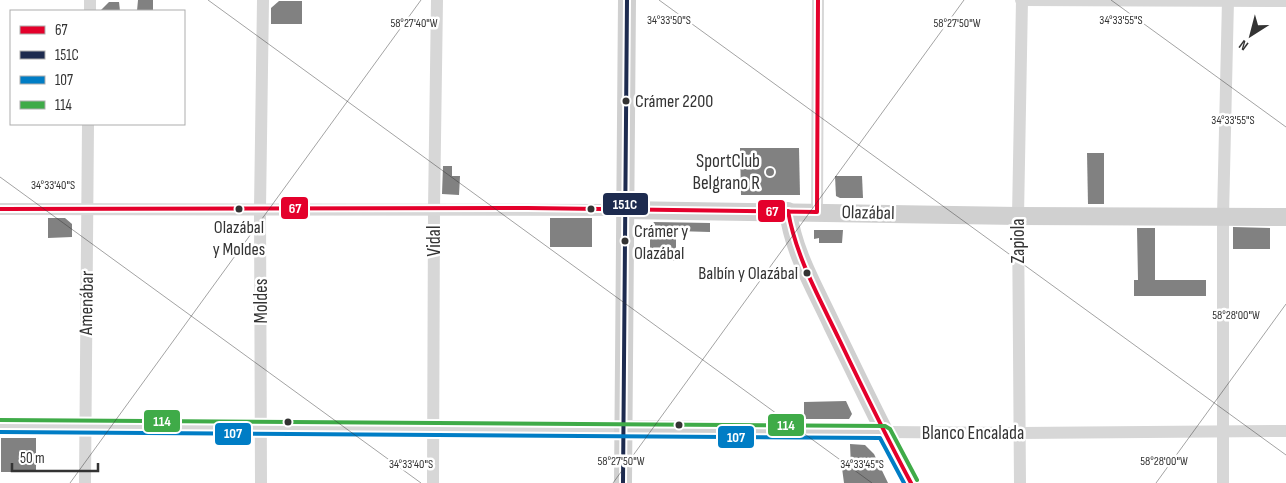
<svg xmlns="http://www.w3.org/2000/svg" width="1286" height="483" viewBox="0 0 1286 483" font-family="'Sofia Sans Condensed',sans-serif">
<rect width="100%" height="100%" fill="#fff"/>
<g fill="#818181">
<path d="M138,0h15v11h-16z"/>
<path d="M279,1h23v23h-31v-16z"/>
<path d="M109,2h10l1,9h-20z"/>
<path d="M740,148h59l1,47h-59z"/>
<path d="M1087,153h17v51h-16z"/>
<path d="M443,166h9v10h8l-1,19 -17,-1z"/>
<path d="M835,176h27l1,22h-23l-4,-2z"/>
<path d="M48,218h17l7,6v13l-24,1z"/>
<rect x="550" y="218" width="42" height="29"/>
<path d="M654,222l56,1v9l-34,-1v30h-26v-34z"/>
<path d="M1233,227l37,1v21h-37z"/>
<path d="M1137,228h18v52h51v16h-72v-16h4z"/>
<path d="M814,230h29l-1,13h-23v-5l-5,1z"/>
<path d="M846,401l6,13 -3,5h-45v-17z"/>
<rect x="1" y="438" width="35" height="34"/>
<path d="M850,444l15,1 9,9 14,29h-44l-2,-15 9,-1z"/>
</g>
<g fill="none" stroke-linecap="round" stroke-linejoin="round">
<g stroke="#d7d7d7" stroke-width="12">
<path d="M1021,0l265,1"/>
<path d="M90,11v-11"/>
<path d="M0,209l624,1"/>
<path d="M817,212l1,-212"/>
<path d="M0,426l623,3"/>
<path d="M884,432l136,1 266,-2"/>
<path d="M85,483l3,-359"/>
<path d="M261,483l-1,-275 3,-208"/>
<path d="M433,483l1,-274 3,-209"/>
<path d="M1020,483l-2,-267 4,-216"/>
<path d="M1223,483v-267l5,-216"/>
</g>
<g stroke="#d0d0d0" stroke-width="18">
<path d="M624,210l394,6 268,1"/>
<path d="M788,211c5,41 27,77 44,114 26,53 51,106 79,158"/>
<path d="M623,429l261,3"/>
<path d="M623,483l4,-483"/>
</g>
<g stroke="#fff" stroke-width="8">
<g id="bus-1">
<path d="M0,209l528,-1 289,4 1,-212"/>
<path d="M788,211c8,46 31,86 51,128 23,48 47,97 72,144"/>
</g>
</g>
<g stroke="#fff" stroke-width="8">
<path id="bus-2" d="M623,483l4,-483"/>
</g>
<g stroke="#fff" stroke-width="8">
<path id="bus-3" d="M0,432l880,6 24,45"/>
</g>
<g stroke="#fff" stroke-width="8">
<path id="bus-4" d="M0,420l885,6 5,3 27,51"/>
</g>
<use href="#bus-1" stroke="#e4002b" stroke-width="4"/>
<use href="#bus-2" stroke="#1d2b4f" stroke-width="4"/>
<use href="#bus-3" stroke="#007dc5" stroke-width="4"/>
<use href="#bus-4" stroke="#3fab48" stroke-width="4"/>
</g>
<path fill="none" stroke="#333" stroke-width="1" stroke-opacity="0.45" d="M208,0l664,483M659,0l627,455M1111,0l175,127M0,177l421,306M70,483l351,-483M613,483l351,-483M1156,483l130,-179"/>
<g fill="#333" stroke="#fff" stroke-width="2">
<circle cx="626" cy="101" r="4.5"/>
<circle cx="239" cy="209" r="4.5"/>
<circle cx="591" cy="209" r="4.5"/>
<circle cx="625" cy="241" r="4.5"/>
<circle cx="807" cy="273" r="4.5"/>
<circle cx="288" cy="422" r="4.5"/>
<circle cx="679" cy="425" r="4.5"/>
</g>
<circle fill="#7a7a7a" stroke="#fff" stroke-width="2" cx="770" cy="172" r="5"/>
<g text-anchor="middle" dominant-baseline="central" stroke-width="5" stroke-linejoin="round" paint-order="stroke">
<g font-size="18" fill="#333" stroke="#fff" text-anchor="start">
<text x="635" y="101">Crámer 2200</text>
<text x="239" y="227" text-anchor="middle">Olazábal<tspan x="239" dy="22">y Moldes</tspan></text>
<text x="634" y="231">Crámer y<tspan x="634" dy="22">Olazábal</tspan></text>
<text x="798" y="273" text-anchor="end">Balbín y Olazábal</text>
</g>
<g font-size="19" fill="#333" stroke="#fff" text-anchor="end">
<text x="760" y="161">SportClub<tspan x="760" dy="22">Belgrano R</tspan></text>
</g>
<g font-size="19" fill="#333" stroke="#fff">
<text transform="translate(868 213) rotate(1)">Olazábal</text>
<text transform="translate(434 241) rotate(-90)">Vidal</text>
<text transform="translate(1018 241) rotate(-90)">Zapiola</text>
<text transform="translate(261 301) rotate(-90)">Moldes</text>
<text transform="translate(87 303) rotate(-89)">Amenábar</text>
<text x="973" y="433">Blanco Encalada</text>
</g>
</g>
<g font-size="12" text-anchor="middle" fill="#333" stroke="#fff" stroke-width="5" stroke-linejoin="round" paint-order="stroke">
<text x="669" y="24">34°33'50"S</text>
<text x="1121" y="24">34°33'55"S</text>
<text x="957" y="27">58°27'50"W</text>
<text x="414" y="27">58°27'40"W</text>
<text x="1233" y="124">34°33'55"S</text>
<text x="53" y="189">34°33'40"S</text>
<text x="1236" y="319">58°28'00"W</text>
<text x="621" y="465">58°27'50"W</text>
<text x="1164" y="465">58°28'00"W</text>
<text x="411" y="468">34°33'40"S</text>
<text x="862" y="468">34°33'45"S</text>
</g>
<g stroke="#fff" stroke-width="2">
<rect x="602" y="192" width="47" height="24" rx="5" fill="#1d2b4f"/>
<rect x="280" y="196" width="29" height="24" rx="5" fill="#e4002b"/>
<rect x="757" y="199" width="29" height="24" rx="5" fill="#e4002b"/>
<rect x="143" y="409" width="38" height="24" rx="5" fill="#3fab48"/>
<rect x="767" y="413" width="38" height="24" rx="5" fill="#3fab48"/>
<rect x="214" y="422" width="38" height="24" rx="5" fill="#007dc5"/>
<rect x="717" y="425" width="38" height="24" rx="5" fill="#007dc5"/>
</g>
<g font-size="14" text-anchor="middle" font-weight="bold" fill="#fff">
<text x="625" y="209">151C</text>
<text x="295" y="213">67</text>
<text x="772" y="216">67</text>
<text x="162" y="426">114</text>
<text x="786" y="430">114</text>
<text x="233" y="438">107</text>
<text x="736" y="442">107</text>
</g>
<rect x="10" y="10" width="175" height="115" fill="#ffffff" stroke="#adadad"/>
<rect x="20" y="26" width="25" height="8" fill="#e4002b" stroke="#adadad"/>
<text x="55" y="35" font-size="15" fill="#333333">67</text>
<rect x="20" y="51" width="25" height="8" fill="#1d2b4f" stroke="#adadad"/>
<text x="55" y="60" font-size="15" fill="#333333">151C</text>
<rect x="20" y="76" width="25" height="8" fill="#007dc5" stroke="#adadad"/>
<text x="55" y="85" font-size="15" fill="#333333">107</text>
<rect x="20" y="101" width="25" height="8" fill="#3fab48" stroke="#adadad"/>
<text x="55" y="110" font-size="15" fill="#333333">114</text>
<g transform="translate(1251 35) rotate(216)" stroke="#ffffff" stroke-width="4" paint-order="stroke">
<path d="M0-4L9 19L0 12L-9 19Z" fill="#333333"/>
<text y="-8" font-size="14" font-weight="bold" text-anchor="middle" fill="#333333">N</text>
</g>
<path d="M12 463v8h86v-8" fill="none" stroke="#333333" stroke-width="2.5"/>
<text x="20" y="463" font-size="15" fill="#333333" stroke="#ffffff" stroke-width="4" paint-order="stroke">50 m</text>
</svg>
